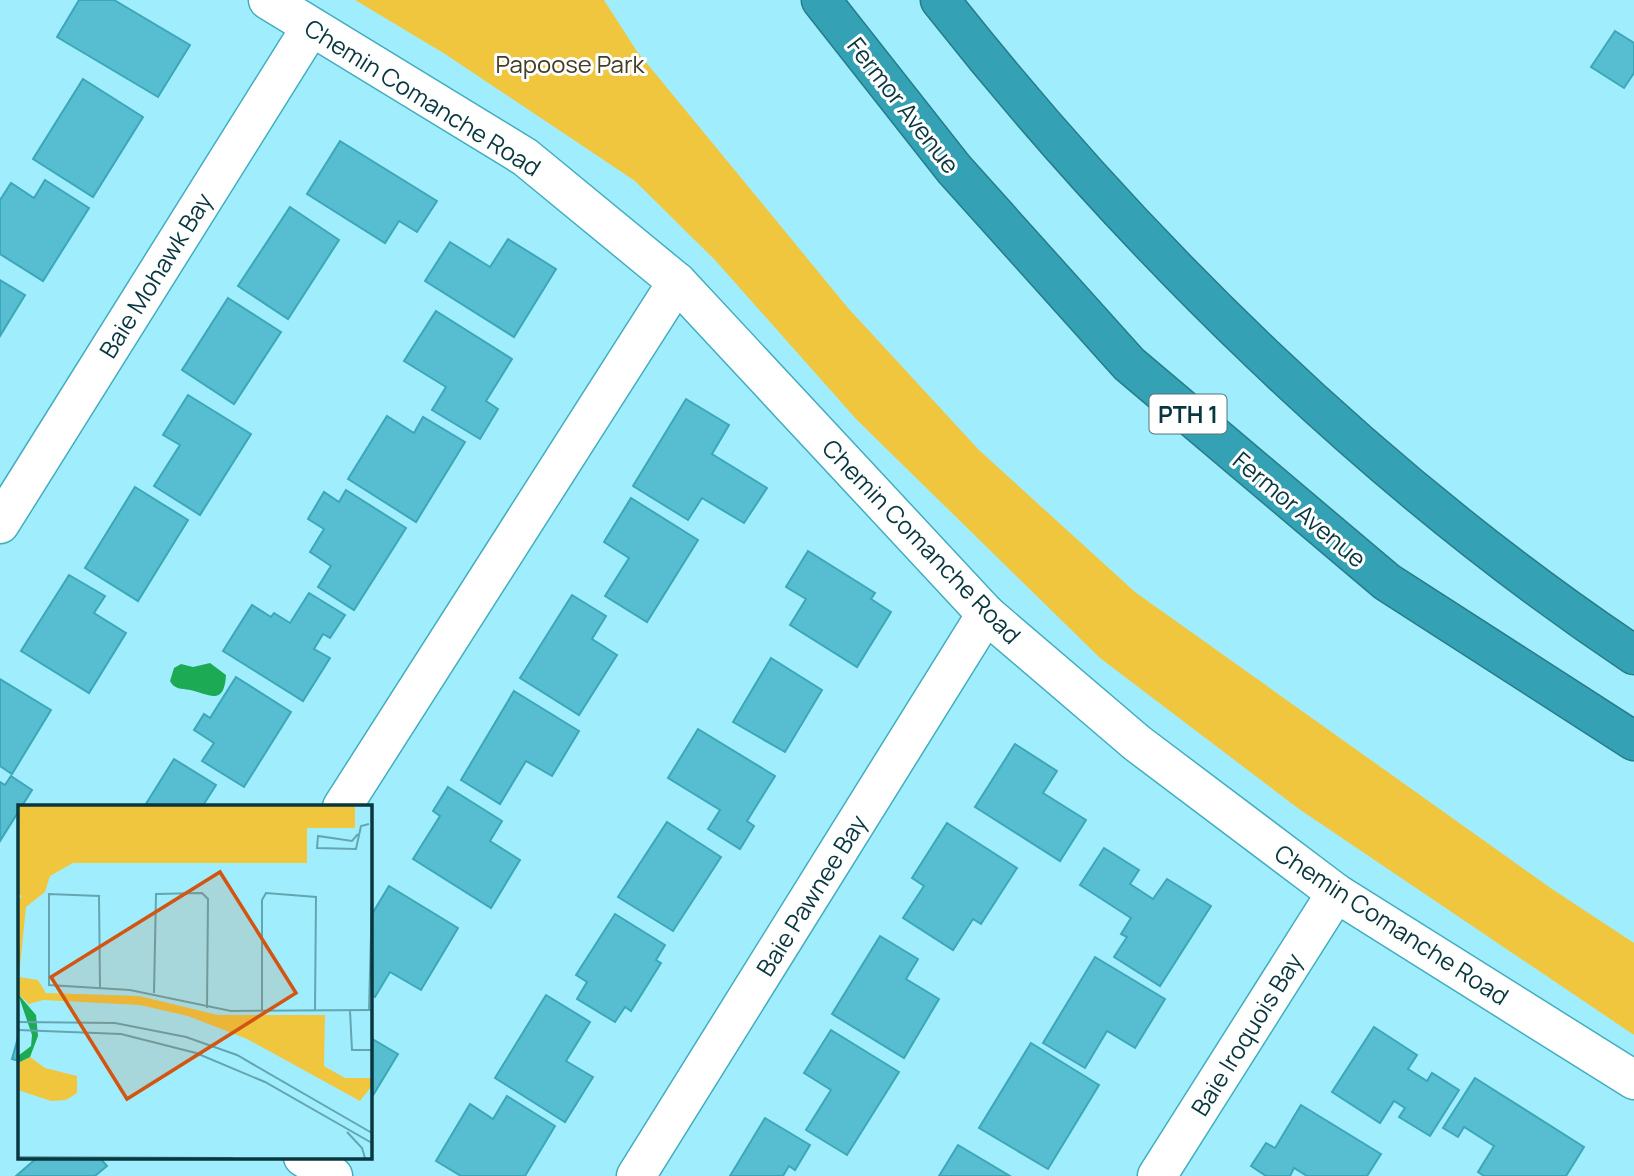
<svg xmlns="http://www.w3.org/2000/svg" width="1634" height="1176" viewBox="0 0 1634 1176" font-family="Manrope,sans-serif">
<rect width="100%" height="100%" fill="#a0eefd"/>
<path fill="#f0c63e" d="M355,0h249l32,50 212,258 131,142 156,142 417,297 82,54v92l-335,-226 -199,-151 -243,-238 -142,-160 -80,-79 -190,-127z"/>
<path fill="#1caa55" d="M210,663l16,12c-2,32 -17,19 -36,15 -9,-2 -15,0 -20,-9l4,-13 7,-4 12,3z"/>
<g fill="#56bed0" stroke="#3ca7b9" stroke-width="2">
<path d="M79,0h35l76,45 -32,52 -101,-60z"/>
<path d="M1615,31l19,12v30l-10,15 -33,-21z"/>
<path d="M83,79l60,38 -50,80 -60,-38z"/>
<path d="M340,141l97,60 -20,31 -18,-11 -14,22 -78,-49z"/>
<path d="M45,180l44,28 -46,73 -43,-27v-54l11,-17 23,15z"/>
<path d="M290,207l49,33 -51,79 -50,-33z"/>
<path d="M508,239l48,30 -42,68 -89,-56 25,-39 40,25z"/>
<path d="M0,280l25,15 -25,41z"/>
<path d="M228,298l53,34 -47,72 -52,-34z"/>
<path d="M436,311l76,48 -26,42 12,8 -18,30 -48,-29 14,-23 -42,-26z"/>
<path d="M188,395l63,39 -51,81 -46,-29 26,-41 -17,-10z"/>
<path d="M686,399l43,26 -17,29 55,34 -23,35 -42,-25 -14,22 -55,-34z"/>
<path d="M387,416l27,17 9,-16 42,25 -49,80 -68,-43z"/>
<path d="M135,487l53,33 -50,81 -53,-33z"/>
<path d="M346,490l60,38 -52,82 -36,-23 13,-21 -21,-14 14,-23 -16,-10 16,-27 15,10z"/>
<path d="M631,498l67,42 -51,82 -42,-26 24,-38 -25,-16z"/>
<path d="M808,551l67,42 -4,6 20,13 -34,55 -67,-42 16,-26 -20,-12z"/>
<path d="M69,575l36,21 -11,17 32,20 -37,60 -68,-42z"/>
<path d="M309,593l36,22 -15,23 -7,-4 -9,15 16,9 -27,43 -80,-50 29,-46 19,12 3,-4 16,10z"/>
<path d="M572,595l34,21 -14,23 25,16 -38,60 -59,-37z"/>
<path d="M771,658l51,32 -37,62 -52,-30z"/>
<path d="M236,677l55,35 -47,75 -42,-26 12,-18 -20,-13 10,-16 6,4z"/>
<path d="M0,679l51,31 -39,64 -12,-8z"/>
<path d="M514,691l65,40 -27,45 -26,-15 -26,43 -39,-24z"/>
<path d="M698,729l77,47 -28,45 7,5 -14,23 -32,-20 12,-19 -52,-32z"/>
<path d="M1015,744l42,27 -14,22 43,27 -26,41 -85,-54z"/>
<path d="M174,759l42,26 -14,22h-58z"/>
<path d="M11,776l21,14 -32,51v-59l5,3z"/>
<path d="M448,787l54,34 -12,20 30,19 -29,48 -78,-49 27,-43 -7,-5z"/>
<path d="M667,822l54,35 -48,74 -55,-34z"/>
<path d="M947,823l70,45 -36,56 -8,-5 -20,31 -50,-32 21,-32 -12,-8z"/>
<path d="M1104,848l35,22 -9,14 23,15 14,-20 44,27 -51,80 -46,-29 13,-20 -6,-3 10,-16 -51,-33z"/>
<path d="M389,886l69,42 -37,62 -31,-18 -15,25 -6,-3v-75z"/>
<path d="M615,914l50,31 -9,15 5,3 -30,48 -6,-4 -10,15 -38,-23 10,-17 -11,-7z"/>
<path d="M880,936l38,23 -12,20 33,20 -35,59 -72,-44z"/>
<path d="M1095,957l70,42 -30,49 -28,-17 -22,37 -42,-25z"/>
<path d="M546,995l44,27 -24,39 27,16 -28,45 -70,-44z"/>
<path d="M1374,1027l43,28 -9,14 19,12 5,-8 27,17 -29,46 -31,-19 6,-9 -11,-7 -14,22 -48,-31z"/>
<path d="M831,1030l68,42 -52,83 -41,-25 25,-40 -27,-17z"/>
<path d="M19,1034v27l-7,-2z"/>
<path d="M369,1037l29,17 -29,48z"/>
<path d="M1031,1043l68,42 -51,84 -69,-41z"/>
<path d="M1475,1078l109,69 -18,29h-82l-6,-4 16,-26 -30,-19 -6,10 -15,-9z"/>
<path d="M507,1096l48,30 -30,50h-64l-25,-15 34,-57 23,15z"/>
<path d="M1301,1105l80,49 -14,22h-60l-13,-8 -4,8h-24l-15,-10 15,-23 9,5z"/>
<path d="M765,1118l45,27 -15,25 -6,-4 -6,10h-53z"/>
<path d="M958,1145l52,31h-71z"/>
<path d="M38,1157h61l8,9 -12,10h-79z"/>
</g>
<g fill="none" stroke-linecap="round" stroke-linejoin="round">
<g stroke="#43adbf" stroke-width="41">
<g id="minor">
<path d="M268,0l257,157 152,125 309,332 151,129 199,150 298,187"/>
<path d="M0,524l311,-497"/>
<path d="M342,807l335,-525"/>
<path d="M303,1157l30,19"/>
<path d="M636,1176l350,-562"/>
<path d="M1157,1176l179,-283"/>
</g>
</g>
<g stroke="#257d8b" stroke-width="41">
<g id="highway">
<path d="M821,0l133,169 175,195 258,218 247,159"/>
<path d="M940,0c194,246 434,481 694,655"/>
</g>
</g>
<use href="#minor" stroke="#fff" stroke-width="38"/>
<use href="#highway" stroke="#34a2b4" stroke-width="38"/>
</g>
<g text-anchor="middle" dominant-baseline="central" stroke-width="6" stroke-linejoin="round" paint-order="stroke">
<rect fill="#fff" stroke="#527379" stroke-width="2" x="1149.5" y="394.5" width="77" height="39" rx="5"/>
<g font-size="23" font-weight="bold" fill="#08373f">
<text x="1188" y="414">PTH 1</text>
</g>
<g font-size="24" fill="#443c24" stroke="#fff">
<text x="570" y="63">Papoose Park</text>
</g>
<g font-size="24" fill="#08373f" stroke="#fff">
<text transform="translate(423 97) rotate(32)">Chemin Comanche Road</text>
<text transform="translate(904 105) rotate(52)">Fermor Avenue</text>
<text transform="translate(155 275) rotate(-58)">Baie Mohawk Bay</text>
<text transform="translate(1300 509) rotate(40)">Fermor Avenue</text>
<text transform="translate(922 541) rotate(46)">Chemin Comanche Road</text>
<text transform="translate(811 895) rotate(-58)">Baie Pawnee Bay</text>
<text transform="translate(1392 924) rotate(33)">Chemin Comanche Road</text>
<text transform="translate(1246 1034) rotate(-58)">Baie Iroquois Bay</text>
</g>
</g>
<g transform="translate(18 805)">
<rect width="354" height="354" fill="#a0eefd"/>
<path d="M0,0h337v23h-48v35h-234l-23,13 -5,16 -19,15 -7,70 19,3 8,13 93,3 79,19h107l-1,51 21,12h26v9l-11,14 -113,-62 -59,-23 -48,-11 -97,-5 -14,4 -11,-10v-94l4,-4 -4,-2zM12,252l15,11 32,8v17l-11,7 -15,1 -33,-11v-27z" fill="#f0c63e"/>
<path d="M0,189l18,21 2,21 -8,21 -12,6v-7l13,-10 1,-11z" fill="#1caa55"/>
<path fill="none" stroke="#63a5b1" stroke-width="2" d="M340,29l-6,7 -34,-5 -1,12 39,1 5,-23 8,-2M82,182l-1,-91 -50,-2v91l81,5 101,21 141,-1M136,188l2,-99 46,-1 6,6 -1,109M244,205v-110l4,-7 50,4 -1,113M351,205l3,-115M332,206l2,39h20M0,217l97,1 71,14 51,18 135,78M0,225l103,4 75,19 69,29 107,61M329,327l15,16 3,10M0,352l215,1"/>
<path fill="#d25611" fill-opacity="0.15" stroke="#d25611" stroke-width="3.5" d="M202,67l76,121 -169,106 -76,-122z"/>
<rect width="354" height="354" fill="none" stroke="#08373f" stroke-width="3.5"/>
</g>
</svg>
